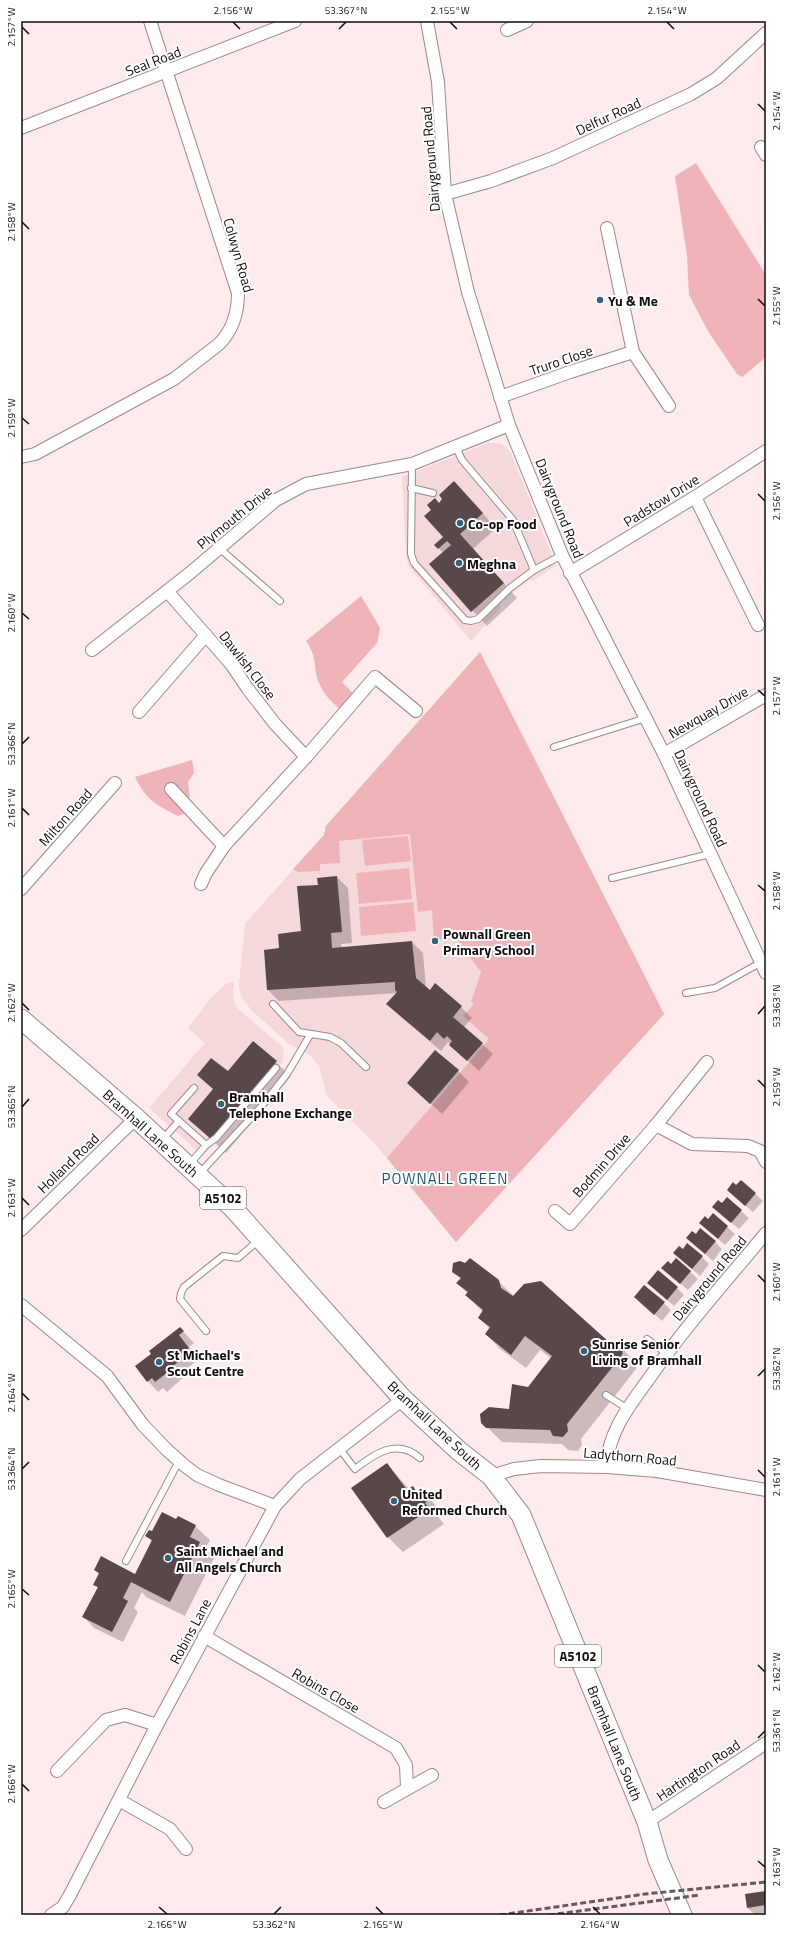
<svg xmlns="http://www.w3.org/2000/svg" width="787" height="1936" viewBox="0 0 787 1936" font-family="'Titillium Web',sans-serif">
<rect width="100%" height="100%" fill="#ffeaec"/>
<g fill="#f5d8da">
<path d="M488,443h12l10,8 46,114 -23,16 -3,-2 -31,25 2,3 -30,34 -61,-73 -4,-11 -4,-80z"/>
<path d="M480,652l184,362 -208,228 -80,-97 -49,-49 -8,-30 -8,-10 -22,-12 -37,-33 -11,-15 -2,-11 6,-61 79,-89 2,-9z"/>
<path d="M234,982l-1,14 3,11 48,41 -1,13 -10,15 -70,80 -54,-48 56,-65 -17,-15 22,-29 16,-15z"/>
</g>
<g fill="#f0b3b9">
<path d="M696,163l70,112v82l-24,20 -5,-3 -28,-41 -20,-38 -2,-39 -12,-80z"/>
<path d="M361,596l19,32 -3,15 -35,39 14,15 -13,16c-8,-9 -20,-18 -24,-30 -7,-17 0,-23 -13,-42z"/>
<path d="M480,652l184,362 -208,228 -69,-84 102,-119 -26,-23 11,-12 -3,-2 10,-30 -26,-35 -21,4 -2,-31 -14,2 -8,-78 -71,7 1,22 -20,1v7l-22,1 -5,-3 31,-34 2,-9z"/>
<path d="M192,760l2,13 -6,9 3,29 -13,5c-22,-11 -32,-16 -43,-39z"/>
<path d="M408,836l3,25 -46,5 -3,-26z"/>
<path d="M409,868l3,31 -53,5 -3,-31z"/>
<path d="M413,902l3,29 -55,5 -2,-29z"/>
</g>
<g fill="#0003">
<path d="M468,497l28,31 -23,21 44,49 -30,28 -57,-62 13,-11 -7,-8 8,-8 -5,-33z"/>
<path d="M337,877l11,11 4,55 -11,1 1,5 70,-7 11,11 3,35 4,3 6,-7 25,23 11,11 -8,9 29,27 -14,17 -31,-29 -7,9 -42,-36 -2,-22 -118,8 -11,-11 -3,-39 15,-2 22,-17 17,-47z"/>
<path d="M253,1042l38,34 -65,77 -37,-34z"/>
<path d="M458,1071l11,11 -27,32 -34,-31z"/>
<path d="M741,1181l22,20 -10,11 -18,-15z"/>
<path d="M727,1199l22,19 -10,11 -18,-15 1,-10z"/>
<path d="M713,1215l22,19 -10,11 -25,-22 8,-3z"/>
<path d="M696,1235l19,7 7,7 -9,12 -26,-23z"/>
<path d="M683,1250l19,7 7,7 -9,12 -18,-16z"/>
<path d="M676,1259l22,20 -10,11 -18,-15 1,-10z"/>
<path d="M453,1272l45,9 16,15 108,53 15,14 -1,6 -55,70 1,6 -4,6 -10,-1 -6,-6 -60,-2 -20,-20 28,-11 42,-52 -12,-9 -14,18 -26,-19 -14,-15 4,-5 -11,-11 4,-6 -17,-17 2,-1 -11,-11 4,-4z"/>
<path d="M648,1283l29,5 7,7 -10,11z"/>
<path d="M645,1286l26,24 -9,11 -19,-17z"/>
<path d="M180,1328l14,15 -5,4 10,12 -10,8 3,3 -25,22 -4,-4 -5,4 -10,-11 5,-27z"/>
<path d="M387,1464l23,26 3,-2 6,6 4,-2 21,22 -5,4 5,6 -41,28 -15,-15 -36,-48z"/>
<path d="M176,1520l19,6 15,14 -5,9 9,9 -29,58 -39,-19 -4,-5 -8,16 4,4 -15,30 -29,-14 -10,-11 14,-29 -3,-3 5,-10 -5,-5 40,5 17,-33 -5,-6z"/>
<path d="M766,1892v21l-11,2 -7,-7z"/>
</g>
<g fill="#584849">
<path d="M454,481l29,32 -23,21 44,49 -33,29 -42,-48 22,-19 -4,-4 -9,8 -4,-4 9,-8 -19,-21 7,-6 -4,-5 8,-7 4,5 3,-4 -3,-4z"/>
<path d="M337,876l5,56 -11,1 1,15 80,-7 4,37 14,12 5,-7 27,23 -9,11 30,26 -16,18 -18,-16 3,-4 -5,-5 -3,3 -7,-7 -7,9 -44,-37 11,-12 -2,-2v-8l-128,8 -3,-40 15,-2 -1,-14 23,-3 -4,-45 21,-1 -1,-7z"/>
<path d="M253,1041l24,20 -66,78 -23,-20 25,-30 -16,-14 14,-17 17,13z"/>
<path d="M435,1050l24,20 -29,34 -23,-21z"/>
<path d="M741,1180l15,13 -11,13 -18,-16 6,-8 3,3z"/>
<path d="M727,1197l15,13 -11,13 -19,-16 6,-7 4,3z"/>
<path d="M713,1213l15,13 -10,13 -19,-16 6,-7 3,3z"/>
<path d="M700,1228l16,13 -11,13 -19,-16 6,-7 4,3z"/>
<path d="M687,1243l16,13 -11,13 -19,-16 6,-7 4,3z"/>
<path d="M470,1258l29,22 2,8 12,8 11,-12 17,-3 68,61 14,6 -1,7 -55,69 1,7 -5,6 -10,-1 -3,-6 -64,-2 -5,-5 -1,-9 9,-7 20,2 3,-25 16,3 24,-31 -27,-20 -14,19 -26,-21 5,-7 -12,-9 5,-8 -18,-15 3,-3 -12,-9 5,-5 -9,-6 1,-9 7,-2 5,2z"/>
<path d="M676,1258l15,13 -11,13 -19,-16 7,-7 3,3z"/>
<path d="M658,1270l20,17 -11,13 -20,-17z"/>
<path d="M644,1285l21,17 -11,13 -20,-18z"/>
<path d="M180,1327l4,4 -5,4 10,13 -10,8 3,3 -16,12 2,1 -13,10 -3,-4 -5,4 -12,-16 16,-12 -2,-3z"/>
<path d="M387,1463l20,27 6,-4 5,8 5,-4 7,9 -5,4 5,6 -43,29 -36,-50z"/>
<path d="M162,1512l14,7 2,-3 18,9 -6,12 10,5 -30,60 -39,-20 -8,16 5,3 -16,31 -30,-15 16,-30 -5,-2 6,-12 -5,-3 7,-14 34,18 17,-34 -7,-4 4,-6 3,1z"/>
<path d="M766,1891v14l-19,3 -2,-14z"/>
</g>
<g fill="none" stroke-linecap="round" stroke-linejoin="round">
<g stroke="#9b898a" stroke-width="8">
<g id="lane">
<path d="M456,447l6,13 51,60 21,50 28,-15"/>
<path d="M412,464l-1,90 3,9 51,57 6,1 7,-2 32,-31 24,-18"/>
<path d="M411,488l22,5"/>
<path d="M219,548l61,53"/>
<path d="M554,747l92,-29"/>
<path d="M612,878l98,-24"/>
<path d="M686,993l29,-5 45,-25"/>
<path d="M273,1004l26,28 31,5 11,6 25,24"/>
<path d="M162,1140l17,-19"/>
<path d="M206,1145l10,-7 60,-70"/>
<path d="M189,1165l17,-20 -35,-31 23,-26"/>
<path d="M199,1174l62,-67 26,-33 23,-39"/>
<path d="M206,1331l-26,-32 1,-6 3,-6 39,-31 15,2 21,-18"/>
<path d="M647,1339l19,14"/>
<path d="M606,1395l22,14"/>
<path d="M339,1448l16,21c20,-16 43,-31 65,-11"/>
<path d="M126,1561l53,-100"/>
</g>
</g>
<g stroke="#9b898a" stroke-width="14">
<g id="street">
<path d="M427,21l11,61 7,112 23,98 41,133 53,130 102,199 102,219"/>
<path d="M507,30l20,-9"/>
<path d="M21,128l274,-107"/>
<path d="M761,147l5,8"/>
<path d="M445,194l46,-13 62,-23 138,-64 26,-16 49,-45"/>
<path d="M607,228l26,124 36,54"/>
<path d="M500,397l70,-25 63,-20"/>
<path d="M21,457l14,-3 139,-75 45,-35c14,-14 19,-31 19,-51l-88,-272"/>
<path d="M695,497l63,128"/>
<path d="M570,573l125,-76 71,-46"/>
<path d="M167,591l64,73 17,25 27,35 31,33 69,-80 41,34"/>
<path d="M92,650l98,-77 86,-73 30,-16 106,-20 97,-39"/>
<path d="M139,712l67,-77"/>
<path d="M664,754l102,-59"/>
<path d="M171,789l53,57"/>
<path d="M201,884l5,-11 18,-27 82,-89"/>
<path d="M21,889l94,-106"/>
<path d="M707,1062l-51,63 36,19 56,2 12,5 6,11"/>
<path d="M555,1211l15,13 86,-99"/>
<path d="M21,1230l115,-112"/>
<path d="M21,1305l86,71 36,49 24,25 18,16 12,9 22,10 56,21"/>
<path d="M607,1467c0,-33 22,-61 41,-87 36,-52 78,-99 118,-147"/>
<path d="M491,1476l23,-7 27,-3 66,1 50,4 109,19"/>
<path d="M204,1636l192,112 10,17 1,23"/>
<path d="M57,1771l49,-51 19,-5 32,10"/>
<path d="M119,1800l51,29 16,20"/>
<path d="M384,1802l48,-27"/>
<path d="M647,1822l119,-79"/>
<path d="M51,1915l12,-8 8,-14 86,-168 118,-219 25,-27 103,-80"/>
</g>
</g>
<g stroke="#9b898a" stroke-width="21">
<path id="primary" d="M21,1019l115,99 96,89 171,192 56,52 32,25 30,39 126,307 11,38 24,55"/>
</g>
<use href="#lane" stroke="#fff" stroke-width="6"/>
<use href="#street" stroke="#fff" stroke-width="12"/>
<use href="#primary" stroke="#fff" stroke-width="19"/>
<g stroke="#655a5c" stroke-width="3" stroke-dasharray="6 3" stroke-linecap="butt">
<path d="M500,1915l145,-21 121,-12"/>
<path d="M549,1915l151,-20"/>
</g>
</g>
<path fill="none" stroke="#120c0d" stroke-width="1.5" d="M233,22l7,7M450,22l7,7M667,22l7,7M22,27l7,7M339,29l7,-7M758,104l7,7M22,222l7,7M758,299l7,7M22,418l7,6M758,494l7,7M22,613l7,6M758,690l7,6M22,744l7,-7M22,808l7,7M758,885l7,6M22,1003l7,7M758,1014l7,-8M758,1080l7,7M22,1107l7,-8M22,1198l7,7M758,1275l7,7M758,1376l7,-7M22,1393l7,7M22,1469l7,-7M758,1470l7,7M22,1589l7,6M758,1665l7,7M758,1738l7,-7M22,1784l7,7M758,1861l7,6M159,1907l8,7M376,1907l7,7M593,1907l7,7M274,1914l7,-7"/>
<g fill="#2f637f" stroke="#fff" stroke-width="1.5">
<circle cx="600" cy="300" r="4"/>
<circle cx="460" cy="523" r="4"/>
<circle cx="459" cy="563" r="4"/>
<circle cx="435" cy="941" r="4"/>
<circle cx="221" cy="1104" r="4"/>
<circle cx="584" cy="1351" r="4"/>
<circle cx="159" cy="1362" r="4"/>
<circle cx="394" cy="1501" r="4"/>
<circle cx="168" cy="1558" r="4"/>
</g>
<g text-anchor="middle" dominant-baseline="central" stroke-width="4" stroke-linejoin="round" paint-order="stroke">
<g fill="#fff" stroke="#595556" stroke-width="1">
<rect x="200" y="1187" width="46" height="22" rx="3"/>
<rect x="555" y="1645" width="46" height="22" rx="3"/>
</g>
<g font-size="13" font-weight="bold" fill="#120c0d">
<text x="223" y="1198">A5102</text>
<text x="578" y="1656">A5102</text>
</g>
<g font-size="14" fill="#120c0d" stroke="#fff">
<text transform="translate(153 61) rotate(-21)">Seal Road</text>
<text transform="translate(608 116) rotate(-25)">Delfur Road</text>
<text transform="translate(430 159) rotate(-95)">Dairyground Road</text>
<text transform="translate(239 255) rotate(74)">Colwyn Road</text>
<text transform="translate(561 360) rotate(-19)">Truro Close</text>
<text transform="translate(661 500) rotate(-32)">Padstow Drive</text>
<text transform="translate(560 508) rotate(68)">Dairyground Road</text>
<text transform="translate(234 517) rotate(-39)">Plymouth Drive</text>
<text transform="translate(248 665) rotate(52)">Dawlish Close</text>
<text transform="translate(708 712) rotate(-30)">Newquay Drive</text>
<text transform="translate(701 798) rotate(65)">Dairyground Road</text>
<text transform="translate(65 817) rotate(-48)">Milton Road</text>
<text transform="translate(151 1133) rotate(42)">Bramhall Lane South</text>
<text transform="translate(68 1163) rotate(-44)">Holland Road</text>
<text transform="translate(601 1165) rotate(-49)">Bodmin Drive</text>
<text transform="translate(709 1278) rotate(-50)">Dairyground Road</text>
<text transform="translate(435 1425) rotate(43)">Bramhall Lane South</text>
<text transform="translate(630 1456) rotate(5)">Ladythorn Road</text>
<text transform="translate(190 1631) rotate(-62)">Robins Lane</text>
<text transform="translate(326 1690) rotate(30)">Robins Close</text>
<text transform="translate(615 1743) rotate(68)">Bramhall Lane South</text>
<text transform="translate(698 1770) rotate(-34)">Hartington Road</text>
</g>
<g font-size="14" font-weight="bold" fill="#120c0d" stroke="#fff" text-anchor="start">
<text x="608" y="300">Yu &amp; Me</text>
<text x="468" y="523">Co-op Food</text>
<text x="467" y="563">Meghna</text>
<text x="443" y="933">Pownall Green<tspan x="443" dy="16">Primary School</tspan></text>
<text x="229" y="1096">Bramhall<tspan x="229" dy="16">Telephone Exchange</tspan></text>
<text x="592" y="1343">Sunrise Senior<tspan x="592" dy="16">Living of Bramhall</tspan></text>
<text x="167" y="1354">St Michael's<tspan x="167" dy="16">Scout Centre</tspan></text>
<text x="402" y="1493">United<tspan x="402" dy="16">Reformed Church</tspan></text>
<text x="176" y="1550">Saint Michael and<tspan x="176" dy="16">All Angels Church</tspan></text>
</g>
<g font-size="15" letter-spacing="1" fill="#195776" stroke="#fff">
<text x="445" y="1178">POWNALL GREEN</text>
</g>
</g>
<rect width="787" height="1936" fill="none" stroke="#ffffff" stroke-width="44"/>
<rect x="22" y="22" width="743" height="1892" fill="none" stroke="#120c0d" stroke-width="1.5"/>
<g font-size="10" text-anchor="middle" fill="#120c0d">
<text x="233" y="14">2.156°W</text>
<text x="346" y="14">53.367°N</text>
<text x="450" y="14">2.155°W</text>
<text x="667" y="14">2.154°W</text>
<text transform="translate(11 27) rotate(-90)" y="4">2.157°W</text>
<text transform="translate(776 111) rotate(-90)" y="4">2.154°W</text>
<text transform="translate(11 222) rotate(-90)" y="4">2.158°W</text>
<text transform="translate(776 306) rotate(-90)" y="4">2.155°W</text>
<text transform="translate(11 418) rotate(-90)" y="4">2.159°W</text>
<text transform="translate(776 501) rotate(-90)" y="4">2.156°W</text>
<text transform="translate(11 613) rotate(-90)" y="4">2.160°W</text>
<text transform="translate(776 696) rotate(-90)" y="4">2.157°W</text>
<text transform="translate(11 744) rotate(-90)" y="4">53.366°N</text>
<text transform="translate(11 808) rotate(-90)" y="4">2.161°W</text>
<text transform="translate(776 891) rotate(-90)" y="4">2.158°W</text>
<text transform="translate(11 1003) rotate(-90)" y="4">2.162°W</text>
<text transform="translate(776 1006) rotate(-90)" y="4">53.363°N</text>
<text transform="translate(776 1087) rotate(-90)" y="4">2.159°W</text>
<text transform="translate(11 1107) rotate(-90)" y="4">53.365°N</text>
<text transform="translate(11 1198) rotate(-90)" y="4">2.163°W</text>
<text transform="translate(776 1282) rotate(-90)" y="4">2.160°W</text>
<text transform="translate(776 1369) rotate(-90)" y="4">53.362°N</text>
<text transform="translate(11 1393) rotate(-90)" y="4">2.164°W</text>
<text transform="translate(11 1469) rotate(-90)" y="4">53.364°N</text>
<text transform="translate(776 1477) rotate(-90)" y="4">2.161°W</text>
<text transform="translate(11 1589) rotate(-90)" y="4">2.165°W</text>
<text transform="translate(776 1672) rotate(-90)" y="4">2.162°W</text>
<text transform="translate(776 1731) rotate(-90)" y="4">53.361°N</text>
<text transform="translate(11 1784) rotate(-90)" y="4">2.166°W</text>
<text transform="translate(776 1867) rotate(-90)" y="4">2.163°W</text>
<text x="167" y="1928">2.166°W</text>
<text x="274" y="1928">53.362°N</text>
<text x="383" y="1928">2.165°W</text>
<text x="600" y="1928">2.164°W</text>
</g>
</svg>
